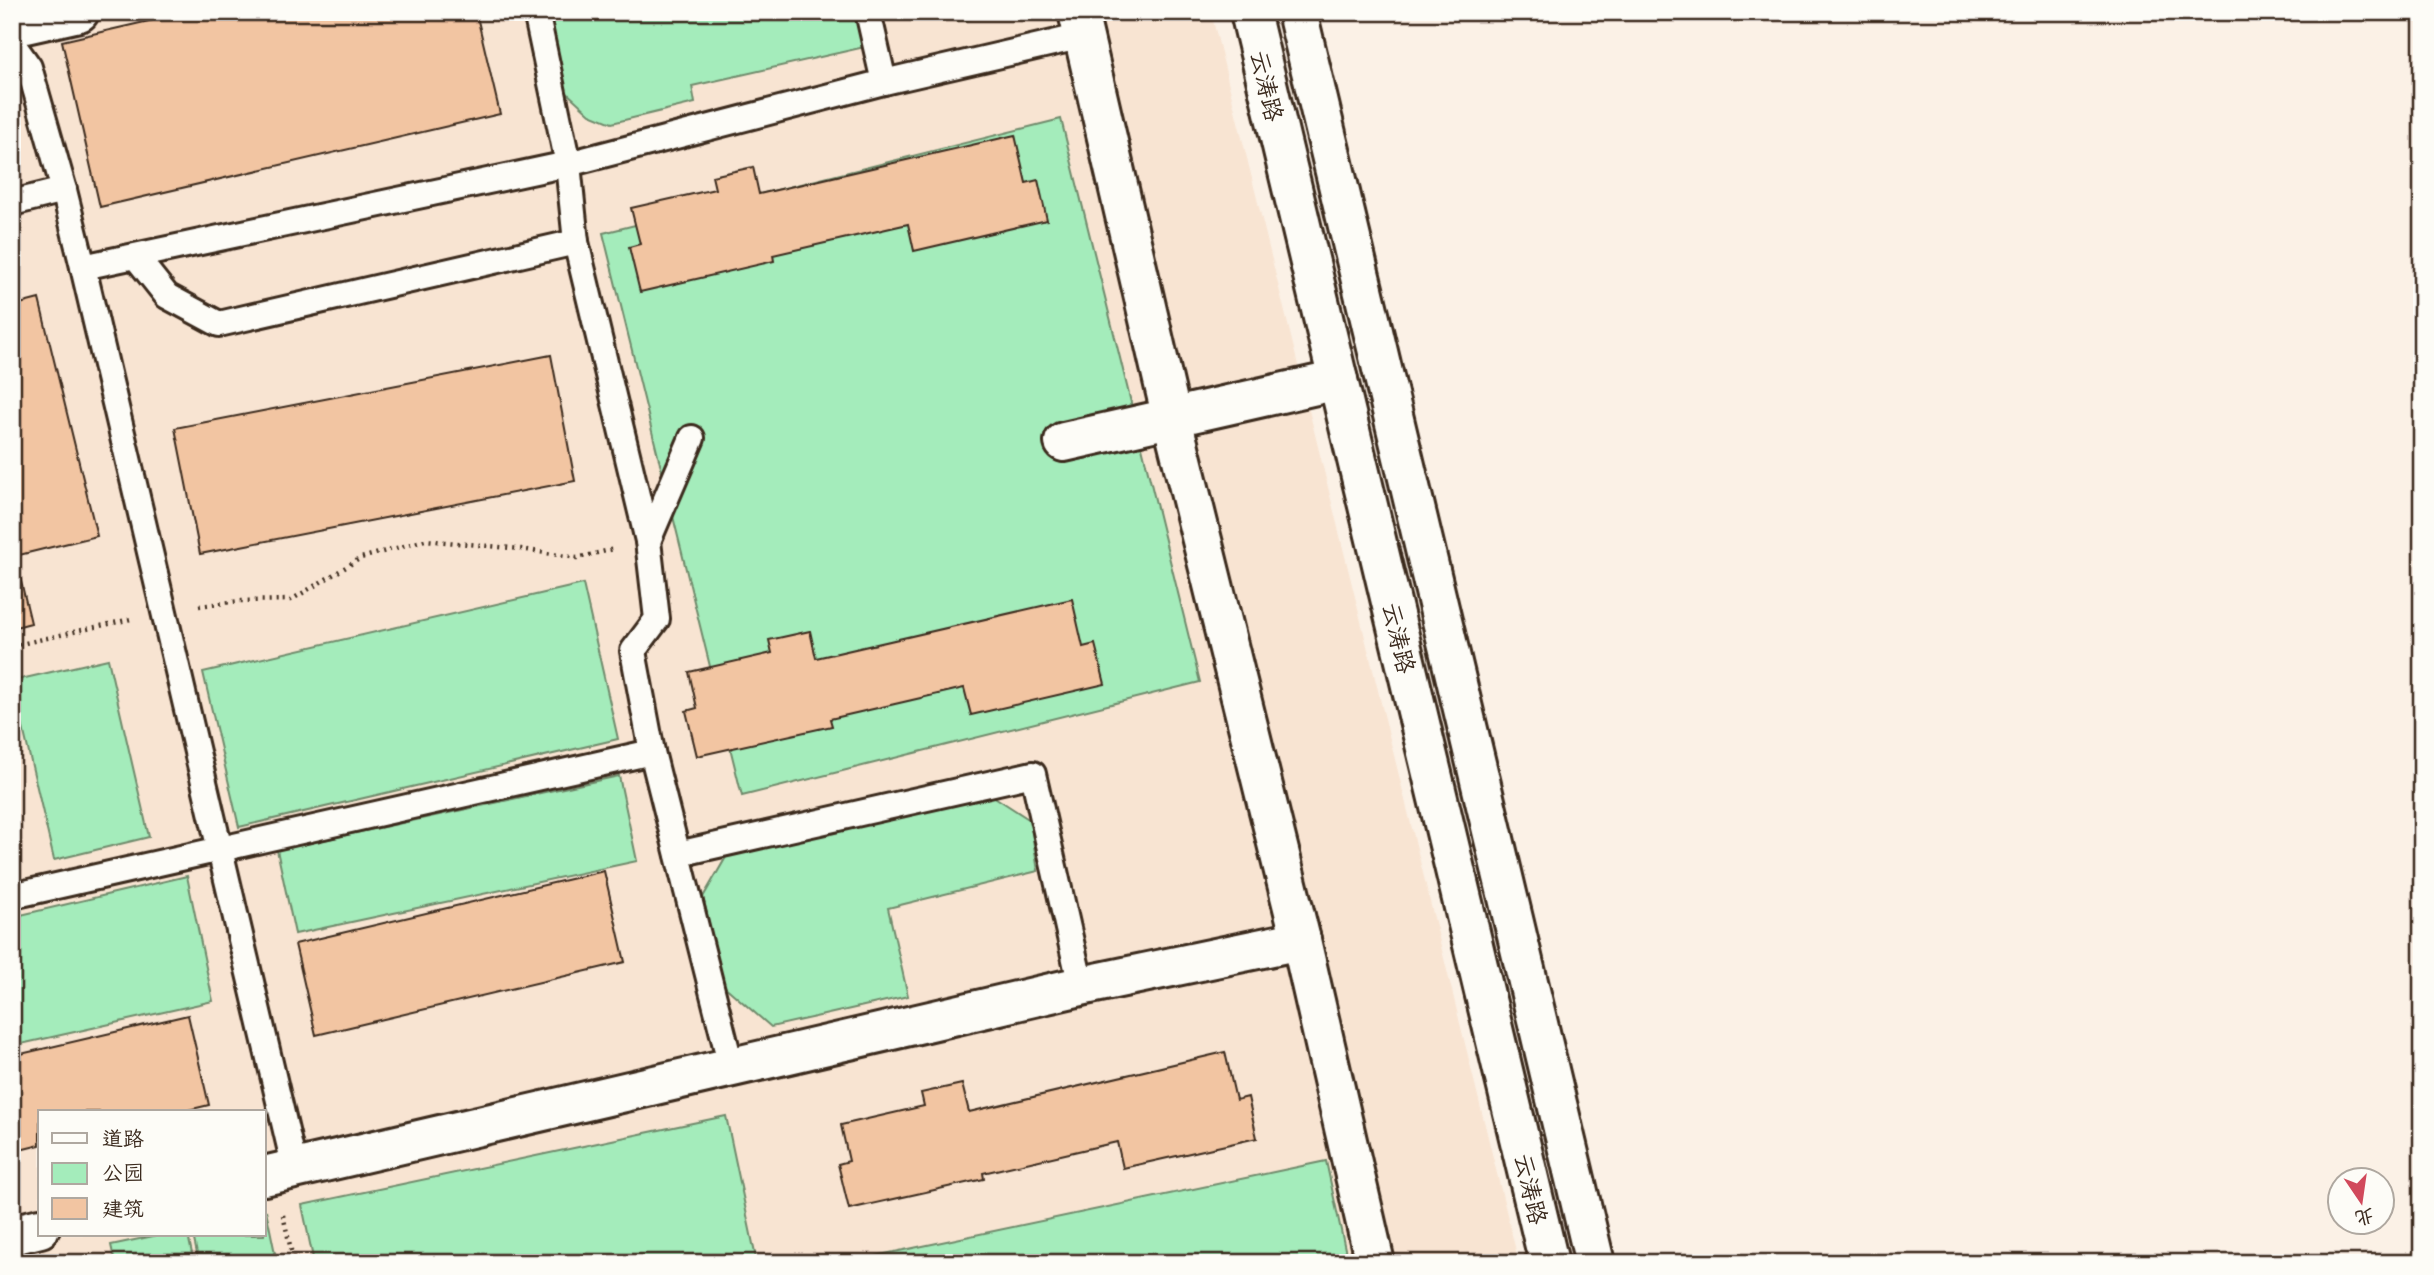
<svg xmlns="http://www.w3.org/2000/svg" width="2434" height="1275" viewBox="0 0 2434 1275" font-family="Itim,'LXGW WenKai TC',sans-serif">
<rect width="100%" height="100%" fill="#fbf1e6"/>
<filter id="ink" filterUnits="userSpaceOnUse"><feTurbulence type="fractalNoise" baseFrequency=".0143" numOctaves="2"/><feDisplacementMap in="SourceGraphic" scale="14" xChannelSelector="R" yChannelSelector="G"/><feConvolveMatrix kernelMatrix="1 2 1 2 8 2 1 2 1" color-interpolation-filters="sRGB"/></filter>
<g filter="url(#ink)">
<path fill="#f8e4d2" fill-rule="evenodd" d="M12,12h1199l308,1251h-1507zM40,1112h224v123h-224z"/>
<g fill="#a4ecbb" stroke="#708b6c" stroke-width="2">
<path d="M546,12h315l8,34 -177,40 3,17 -83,20 -22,-9 -24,-22z"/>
<path d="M930,12h57c-20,12 -37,10 -57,0z"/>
<path d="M1061,119l139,563 -458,114 -139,-563z"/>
<path d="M583,584l35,155 -379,88 -36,-155z"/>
<path d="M108,659l41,178 -95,23 -42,-179z"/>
<path d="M619,776l18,85 -342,73 -18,-84z"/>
<path d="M990,794l40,26 8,51 -150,37 20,88 -137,31 -48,-42 -20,-88 26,-45z"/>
<path d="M187,876l26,125 -201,45v-129z"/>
<path d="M726,1116l31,147h-443l-12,-58z"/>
<path d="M1326,1161l22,102h-506z"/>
<path d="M266,1210l11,53h-78l-6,-28h71z"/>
<path d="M158,1235h30l6,28h-79l-4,-18z"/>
</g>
<g fill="#f2c5a2" stroke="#3b2a1e" stroke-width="2">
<path d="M188,12h288l24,102 -400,93 -38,-166z"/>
<path d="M1015,135l11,48 12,-3 9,40 -133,31 -6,-27 -135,31 1,6 -134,31 -11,-45 11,-3 -9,-36 84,-19 -3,-13 41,-9 6,27z"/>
<path d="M39,299l58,237 -82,20 16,67 -19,5v-322z"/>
<path d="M551,355l24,126 -375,73 -25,-126z"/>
<path d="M1072,599l11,48 12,-3 10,40 -134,31 -7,-27 -134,31 2,7 -135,30 -11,-45 11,-3 -8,-36 83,-19 -3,-13 41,-9 6,27z"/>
<path d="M604,871l21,91 -309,73 -21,-91z"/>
<path d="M188,1015l21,90 -29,7h-140v33l-28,7v-96z"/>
<path d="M1225,1052l11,48 12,-3 9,41 -134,30 -6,-26 -134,31 1,6 -135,30 -11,-45 11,-3 -8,-36 83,-19 -3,-13 41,-9 7,28z"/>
</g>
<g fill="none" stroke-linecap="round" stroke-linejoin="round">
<g stroke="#3b2a1e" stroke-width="30">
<g id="service">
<path d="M868,12l16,70"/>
<path d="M12,43l17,24 35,123"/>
<path d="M12,203l52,-13 19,77 485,-103 316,-82 199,-46"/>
<path d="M136,257l31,39 52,28 357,-82"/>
<path d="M83,267l212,902"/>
<path d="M648,541l44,-103"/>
<path d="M652,752l79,314"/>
<path d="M678,854l355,-80 48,212"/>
<path d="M12,896l640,-144 -19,-101 24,-32 -9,-78 -72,-299 -8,-78 -32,-152"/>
</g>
</g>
<g stroke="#3b2a1e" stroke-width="44">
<g id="minor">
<path d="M1078,12l94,407 129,521 74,323"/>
<path d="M12,27l67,-15"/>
<path d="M1064,442l274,-62"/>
<path d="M264,1176l817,-190 220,-46"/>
<path d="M12,1235l28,-7"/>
</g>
</g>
<g stroke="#3b2a1e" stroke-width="44">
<g id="tertiary">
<path d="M1250,12l299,1251"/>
<path d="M1297,12l298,1251"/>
</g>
</g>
<g stroke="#3b2a1e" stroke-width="4.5" stroke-dasharray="2 5" stroke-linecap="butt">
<path d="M199,606l40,-5 52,-1 70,-42 64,-18 96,9 56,9 37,-9"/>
<path d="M12,646l119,-27"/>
<path d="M12,1046l1,5"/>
<path d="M283,1215l11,48"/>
</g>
<use href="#service" stroke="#fdfcf7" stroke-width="24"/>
<use href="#minor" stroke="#fdfcf7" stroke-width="38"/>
<use href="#tertiary" stroke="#fdfcf7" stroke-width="38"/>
</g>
</g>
<g text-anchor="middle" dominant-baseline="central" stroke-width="7" stroke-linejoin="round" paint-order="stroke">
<g font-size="24" fill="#3b2a1e" stroke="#fdfcf7">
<text transform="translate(1267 86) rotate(77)">云涛路</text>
<text transform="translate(1399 638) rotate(77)">云涛路</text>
<text transform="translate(1531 1189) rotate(77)">云涛路</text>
</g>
</g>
<rect width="2434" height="1275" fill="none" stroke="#fdfcf7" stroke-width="42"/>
<rect x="21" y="21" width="2392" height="1233" fill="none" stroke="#3b2a1e" stroke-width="2.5" filter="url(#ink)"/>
<rect x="38" y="1110" width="228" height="126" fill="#fdfcf7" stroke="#afa8a0" stroke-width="2"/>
<rect x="52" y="1133" width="35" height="10" fill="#fdfcf7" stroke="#afa8a0" stroke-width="2"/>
<text x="102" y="1146" font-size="21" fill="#3b2a1e">道路</text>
<rect x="52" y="1163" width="35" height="21" fill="#a4ecbb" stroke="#afa8a0" stroke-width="2"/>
<text x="102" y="1180" font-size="21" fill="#3b2a1e">公园</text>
<rect x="52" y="1198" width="35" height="21" fill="#f2c5a2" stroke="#afa8a0" stroke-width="2"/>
<text x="102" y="1216" font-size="21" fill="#3b2a1e">建筑</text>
<g transform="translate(2361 1201) rotate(167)"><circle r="33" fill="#fdfcf7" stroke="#afa8a0" stroke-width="2"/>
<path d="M0-5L12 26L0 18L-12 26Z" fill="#d1495b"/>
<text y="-10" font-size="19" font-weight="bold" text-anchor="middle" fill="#3b2a1e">北</text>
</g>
</svg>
